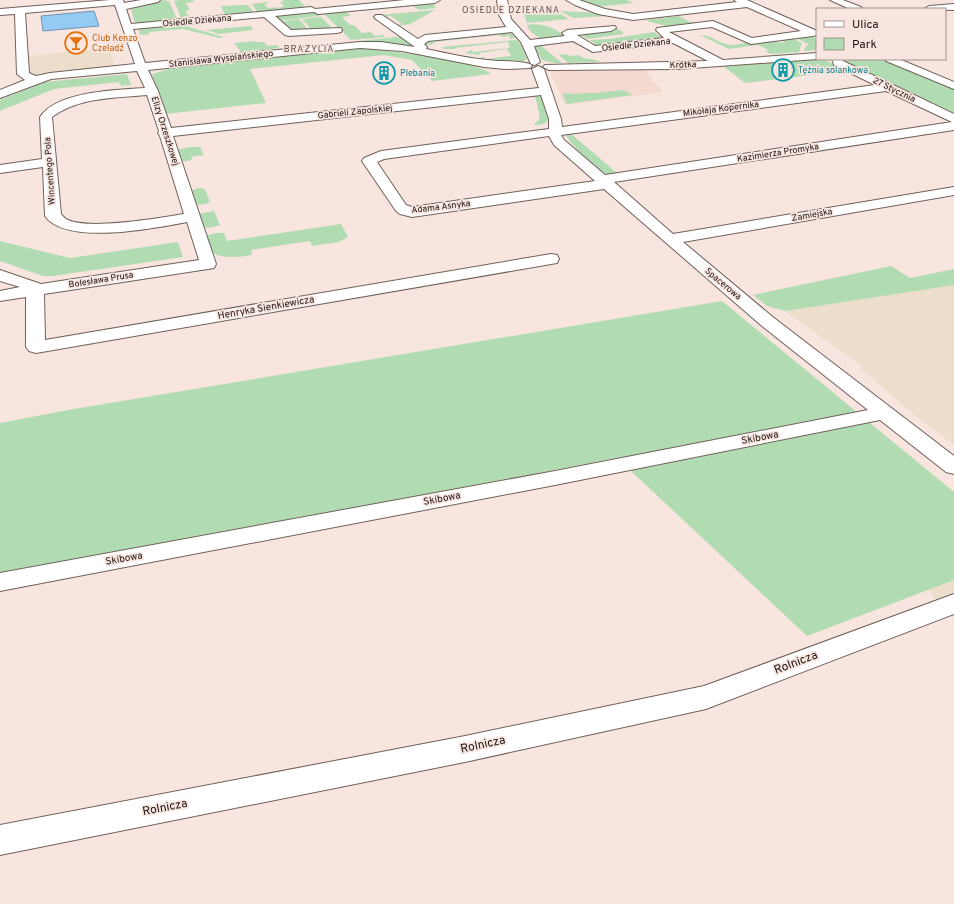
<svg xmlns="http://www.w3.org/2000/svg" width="954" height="904" viewBox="0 0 954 904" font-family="Overpass,sans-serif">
<rect width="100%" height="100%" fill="#f8e5df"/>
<g fill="#ecdecb">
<path d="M110,48l5,19 -80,9 -1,-3h-6v-17z"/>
<path d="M954,284v161l-41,-31 -53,-46 3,-1 -78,-56z"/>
<path d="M954,580v38l-27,-29z"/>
</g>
<path fill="#f3d9cf" d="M645,70l17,22 -97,13 -15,-34z"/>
<g fill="#b1dcb1">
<path d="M160,0l9,1 9,20 -42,5 -5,-16 13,-6z"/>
<path d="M180,0h13l1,2 -8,1 4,7 -5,1 4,6 -8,1 -7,-17z"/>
<path d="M282,0h17l7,8 -48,5 -6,-9 16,-2 1,1 -4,1 3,4 16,-1 -4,-5h4z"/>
<path d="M581,0h46l7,3 -40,4z"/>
<path d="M431,1l5,7 -17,2 -6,-4 -66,6 3,4 -8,1 8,8h4l8,8 9,-1 4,4 8,-1 2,2 -34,3 -28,-27z"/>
<path d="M241,5h7l6,8 -29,3 -4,-10z"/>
<path d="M521,5l35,6 13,8 -42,4z"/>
<path d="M435,10l-25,14 -13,2 -2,-1 7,-1 -11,-8 -7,1 -4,-2z"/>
<path d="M311,11l4,1 5,4 -43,5 -5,-6 39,-2z"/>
<path d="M560,11l39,2 10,3 -36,2z"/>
<path d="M679,16l11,6h19c-14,2 -26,2 -40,4l1,2 -10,-1 5,-1c-6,-3 -12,-2 -19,-6z"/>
<path d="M321,17l11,11 -19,3 -11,-12z"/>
<path d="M299,19l10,12 -16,1 -14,-10z"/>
<path d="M178,24l46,13 -5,1 -36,-9 -34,3 1,2 -10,1 -2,-8z"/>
<path d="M534,24l14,2 21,11 -20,4 -4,-3h-6l-9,-7 -3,-6z"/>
<path d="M251,26l2,4 -34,4 -13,-4z"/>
<path d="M616,28l7,4v2l-36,5 -7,-5h-6z"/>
<path d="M508,31l8,7 -5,1 -3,-4 -4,2 -6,-2 -65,7 1,2 -8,1 -3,-2 1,-2z"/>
<path d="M654,32l7,5h5l1,2 -72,7 -6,-2 6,-1 -6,-3 20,-1z"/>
<path d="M700,35c11,-1 19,9 30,10 10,0 20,-4 31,-4 9,-1 15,2 24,1l-6,-3 11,-2 12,6 -3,9 -28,2 -6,-3 4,-1 -11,-5 -29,4z"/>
<path d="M808,35l9,4v11l-14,1 5,-7 -14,-7z"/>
<path d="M405,36l12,10 -3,1 -62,-4 -1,-1z"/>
<path d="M517,40l4,5 6,14 -8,5 -43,-5 7,-2 3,2 25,-3 -4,-7 -28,4 1,2 -15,-2 6,-3 2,2 37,-4 -2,-6 -54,6 2,1h-12l-3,-2z"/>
<path d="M255,41l1,1h8l3,4 10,-1 2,3 -38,4 -7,-9z"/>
<path d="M539,44l23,19h-7l-13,-3 -3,-5h-2l-5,-10z"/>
<path d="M356,48c25,2 119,11 135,26l-59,7 -20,-21 -28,-5 -134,14 16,34 -101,11 -7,-24 -6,-16 25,-7z"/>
<path d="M566,54l4,2 8,-1c10,6 13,2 22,7l-32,1 -9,-8z"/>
<path d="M823,59l23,12 -101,12 -22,-17z"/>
<path d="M847,59h39l68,29v26l-103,-48 -6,-3z"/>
<path d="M127,74l4,11 -10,1 -2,-4 -65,7 -54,22v-11l45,-18z"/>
<path d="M621,90l7,2 4,3 -65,9 -5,-11 12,1 10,-1h12z"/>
<path d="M535,95h7l7,25 -5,4 -10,1 6,-7z"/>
<path d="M570,133l47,40c-4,1 -9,2 -13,0 -8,-5 -36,-30 -38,-39z"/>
<path d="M190,147h10l4,8 -13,2 1,3 -11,2 -5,-12z"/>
<path d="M199,188l6,1 5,13 -5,2 -10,1 -5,-14z"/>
<path d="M214,211l6,14 -6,2 -11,1 -4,-14z"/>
<path d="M341,224l7,13 -9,5 -27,4 -2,-5 -59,9 1,5c-13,2 -27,4 -40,-2l-7,-17 11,-3h8l3,8z"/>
<path d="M0,241l70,17 108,-16 5,15 -130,19h-10l-43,-15z"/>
<path d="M891,266l19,12 44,-9v16l-169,26 -18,-5 -14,-11z"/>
<path d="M722,301l232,191v88l-147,56 -175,-164 -11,-15 -480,92 -141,25v-151l68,-13z"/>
</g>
<path fill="#94cbf5" stroke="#7094b1" d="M94,11l5,15 -56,5 -2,-15z"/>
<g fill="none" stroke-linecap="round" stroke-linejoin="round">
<g stroke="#70605a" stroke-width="2">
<g id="street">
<path d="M110,0h13l1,3 17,-3h19l-2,2 -32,7 5,15 180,-17 4,2 90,-9h35l-5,3 -117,11 -4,-2 -39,4 16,14 50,-2 1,2 -1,2 -4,1 -48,3 -4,-1 -21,-18 -131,12 12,34 215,-21h21l34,5 -39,-28 -2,-2 2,-2h6l36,24 7,-4 81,-8 -7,-12 -2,-15h10l4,19 19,21 35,-4 -3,-3 5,-3 48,-4 1,2 -5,3 -34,4 18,11 69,-8 -8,-8 1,-2 56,-7 39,17 49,-7 -54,-24 -114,13 -35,-6 -23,-9 -9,-5h13l26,9 28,5 104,-12 -3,-2h13l70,31v4l-4,1 -62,8 -39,-17 -43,5 54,28 94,-7 1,6 -140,10 -129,1 -6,-3 2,-2 163,-4 -35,-18 -80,9 -20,-11 -39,5 6,16 -5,3 -4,-1 -10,-22 -9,-10 -84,9 -4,3 3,3 -1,2c20,4 40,9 61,11 14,2 29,0 43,4l2,2 -2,2 -25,1 -21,-2 -82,-16 -42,-3 -212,22 10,21 13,37 368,-40 -7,-19 6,-3 6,3 17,50 1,8 313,-42 -41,-20 -2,-6h10l1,2 111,53v16l-340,52 59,52 281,-47v8l-271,47 91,76 180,138v18l-8,-2 -66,-52 -325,65 -555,106v-18l555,-102 313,-61 -106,-84 -158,-137 -192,28 -12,-3 -4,-3 -34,-50 2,-3 17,-7 168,-22v-10l-8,-24 -368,41 43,128 -2,4 -6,1 -164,25 1,46 506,-86 6,1 2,4 -2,4 -521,90 -7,-2 -3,-4v-50l-26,4v-10l20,-4 -20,-6v-11l41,14 158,-24 -12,-38c-32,6 -121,24 -142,-6l-2,-49 -43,6v-8l42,-6 -2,-42c17,-26 76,-27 105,-29l-8,-17 -86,8 -51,19v-8l25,-10 -8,-6 -2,-60 -15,1v-6zM115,5l20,59 -85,9 -14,3 -7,-3 -4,-60zM886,91l66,31 -347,53 -41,-35 -3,-5zM147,95l12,36 -1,2 2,3 24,78c-25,4 -94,16 -116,6 -3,-1 -5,-4 -7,-6l-9,-97c27,-20 63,-19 95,-22zM549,136l5,9 41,36 -183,26 -6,-2 -29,-43 7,-3z"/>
<path d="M830,0h13l18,7 2,2h-13z"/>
<path d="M954,4v6l-30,-1 5,-3z"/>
<path d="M885,59h14l55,23v7l-68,-28z"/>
<path d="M954,594v20l-248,95 -241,53 -465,93v-30l465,-89 239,-50z"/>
</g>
</g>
<use href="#street" fill="#fff" fill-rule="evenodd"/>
</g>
<defs>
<g id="bar-ring" transform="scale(1.15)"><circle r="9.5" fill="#f8e5df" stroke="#e8710a" stroke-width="1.5"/><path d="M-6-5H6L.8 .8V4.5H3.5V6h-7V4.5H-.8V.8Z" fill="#e8710a"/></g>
<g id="building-ring" transform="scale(1.15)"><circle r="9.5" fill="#f8e5df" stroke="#0f9aa8" stroke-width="1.5"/><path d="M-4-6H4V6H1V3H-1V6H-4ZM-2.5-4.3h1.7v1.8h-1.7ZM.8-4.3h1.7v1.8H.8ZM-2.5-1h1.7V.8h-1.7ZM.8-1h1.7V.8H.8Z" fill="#0f9aa8"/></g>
</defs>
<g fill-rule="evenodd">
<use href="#bar-ring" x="76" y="43"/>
<use href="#building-ring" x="783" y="70"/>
<use href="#building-ring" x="384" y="73"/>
</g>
<g text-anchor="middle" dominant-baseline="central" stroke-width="3.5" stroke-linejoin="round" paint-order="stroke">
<g font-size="9" letter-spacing="1" fill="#62534d" stroke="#f8e5df">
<text x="511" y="10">OSIEDLE DZIEKANA</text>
<text x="309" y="49">BRAZYLIA</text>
</g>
<g font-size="9" fill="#1b1412" stroke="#f8e5df">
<text transform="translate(197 21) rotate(-5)">Osiedle Dziekana</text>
<text transform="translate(636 45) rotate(-6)">Osiedle Dziekana</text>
<text transform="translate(221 59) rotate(-6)">Stanisława Wyspiańskiego</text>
<text transform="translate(683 65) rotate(-2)">Krótka</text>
<text transform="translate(894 90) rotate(26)">27 Stycznia</text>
<text transform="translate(721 109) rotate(-7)">Mikołaja Kopernika</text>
<text transform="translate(355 112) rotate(-6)">Gabrieli Zapolskiej</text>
<text transform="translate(165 131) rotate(72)">Elizy Orzeszkowej</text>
<text transform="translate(778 153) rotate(-9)">Kazimierza Promyka</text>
<text transform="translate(50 171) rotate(-94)">Wincentego Pola</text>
<text transform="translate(441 207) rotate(-7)">Adama Asnyka</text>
<text transform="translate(812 215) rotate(-10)">Zamiejska</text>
<text transform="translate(101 280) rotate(-9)">Bolesława Prusa</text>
<text transform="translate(723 284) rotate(40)">Spacerowa</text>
</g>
<g font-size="9" fill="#c56008" stroke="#f8e5df" text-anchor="start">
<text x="92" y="38">Club Kenzo<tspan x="92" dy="10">Czeladź</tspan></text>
</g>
<g font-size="9" fill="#0d838f" stroke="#f8e5df" text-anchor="start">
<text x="798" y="70">Tężnia solankowa</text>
<text x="400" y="73">Plebania</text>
</g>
<g font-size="10" fill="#1b1412" stroke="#f8e5df">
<text transform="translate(266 308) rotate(-10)">Henryka Sienkiewicza</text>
<text transform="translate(760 438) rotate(-11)">Skibowa</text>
<text transform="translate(442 499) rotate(-11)">Skibowa</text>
<text transform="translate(124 559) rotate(-10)">Skibowa</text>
</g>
<g font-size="12" fill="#1b1412" stroke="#f8e5df">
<text transform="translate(796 663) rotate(-21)">Rolnicza</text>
<text transform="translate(483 745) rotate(-12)">Rolnicza</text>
<text transform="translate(165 808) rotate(-11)">Rolnicza</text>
</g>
</g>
<rect x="816" y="8" width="130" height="52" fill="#f8e5df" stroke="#a0918d"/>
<rect x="824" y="21" width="20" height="6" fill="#ffffff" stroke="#a0918d"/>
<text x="852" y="28" font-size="12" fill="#1b1412">Ulica</text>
<rect x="824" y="38" width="20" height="12" fill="#b1dcb1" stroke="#a0918d"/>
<text x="852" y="48" font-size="12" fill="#1b1412">Park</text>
</svg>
